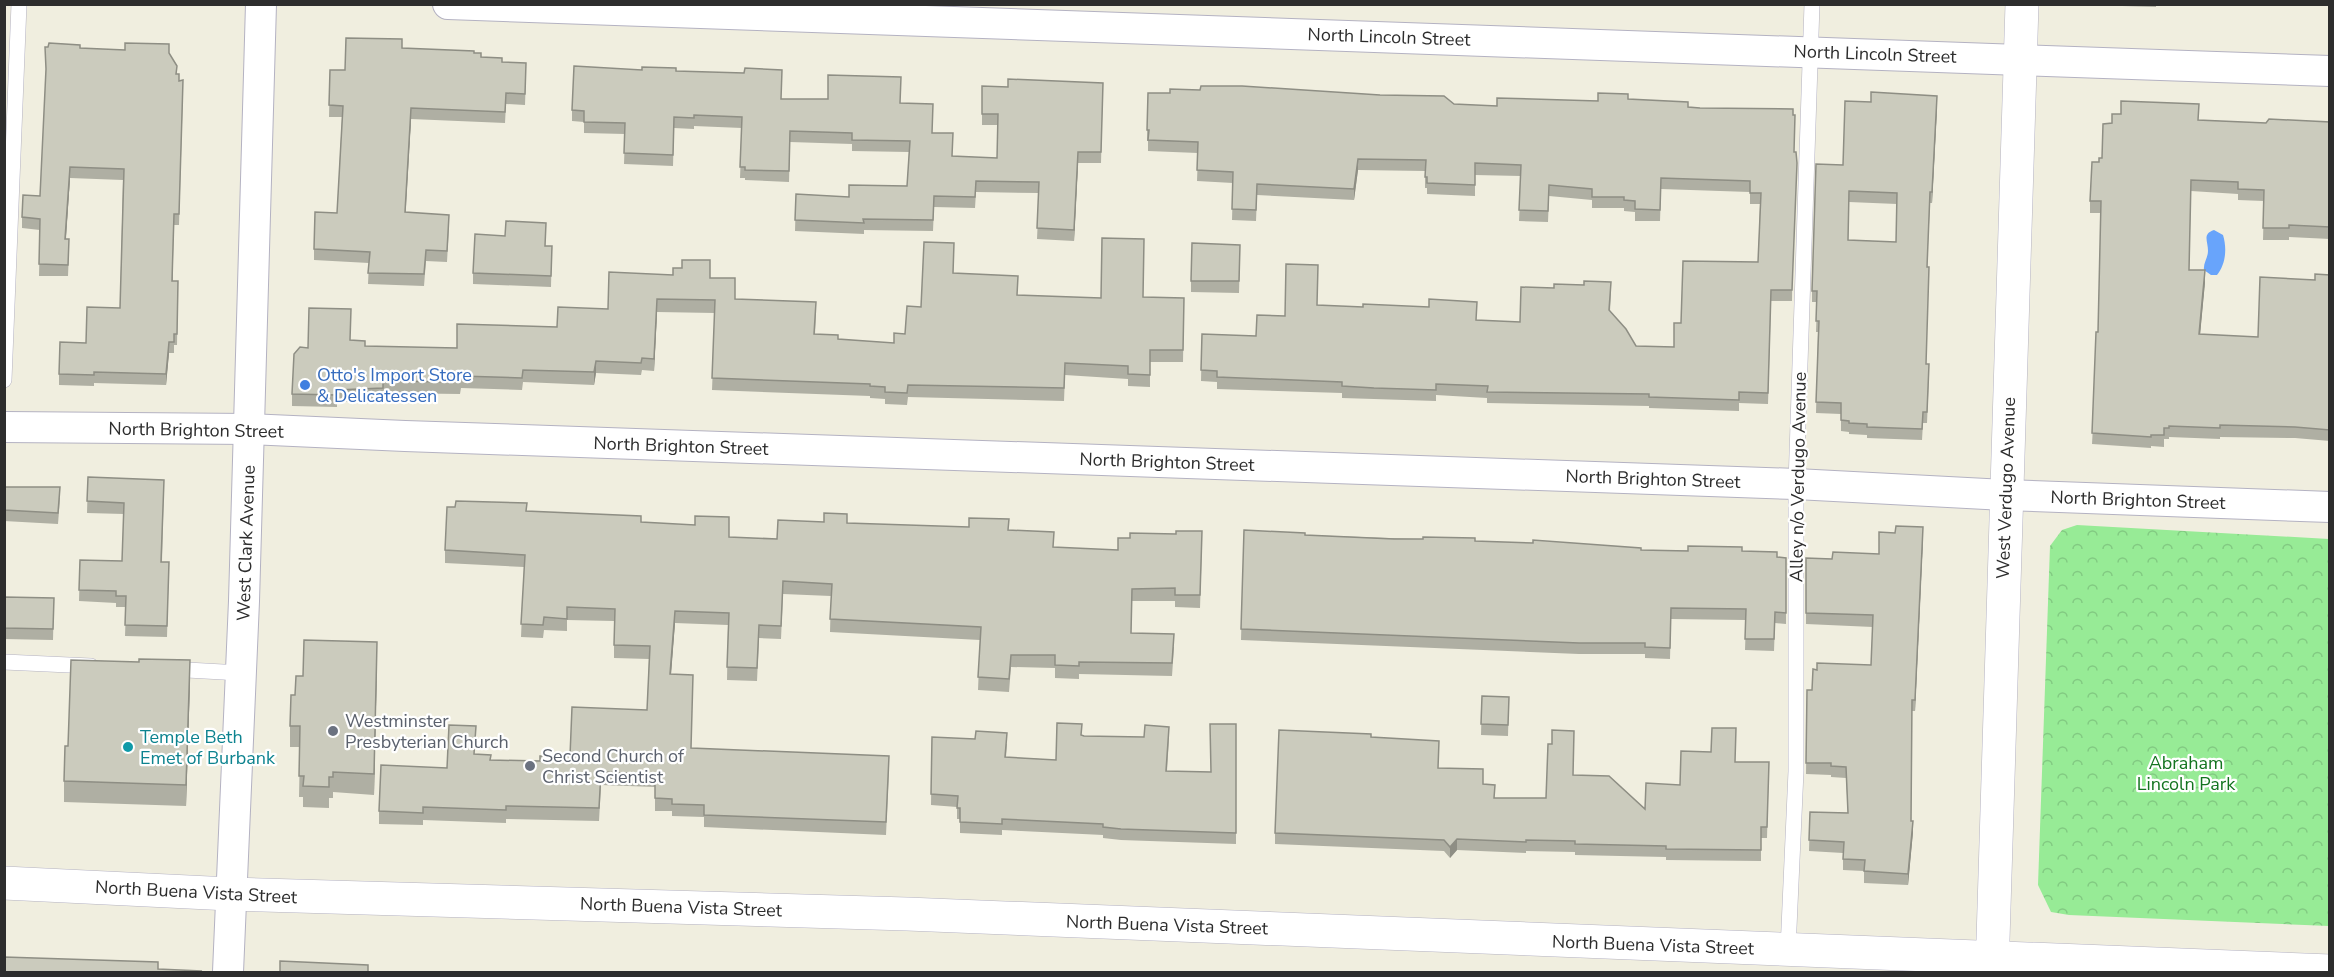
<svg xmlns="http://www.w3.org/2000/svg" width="2334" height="977" viewBox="0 0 2334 977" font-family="'Nunito Sans',sans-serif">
<defs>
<pattern id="forest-crowns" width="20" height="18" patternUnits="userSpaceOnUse" patternTransform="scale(1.5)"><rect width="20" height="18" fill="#97eb96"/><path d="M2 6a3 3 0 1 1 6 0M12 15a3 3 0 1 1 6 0" fill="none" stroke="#82ca82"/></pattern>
</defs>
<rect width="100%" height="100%" fill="#f0eedf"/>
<path fill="url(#forest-crowns)" d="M2077,525l252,14v387l-260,-11 -18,-3 -13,-27 12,-339 12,-16z"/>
<path fill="#68a4fb" d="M2214,230l9,5c4,13 3,29 -6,40h-6l-7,-5c-1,-7 4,-12 4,-19 0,-10 -6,-17 6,-21z"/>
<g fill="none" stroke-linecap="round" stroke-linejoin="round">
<g stroke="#b4b2c2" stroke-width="16">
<g id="service">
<path d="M4,380l15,-376"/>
<path d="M4,662l87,4"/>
<path d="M169,669l72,4"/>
<path d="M1788,950l8,-179v-287l16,-480"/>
</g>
</g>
<g stroke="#b4b2c2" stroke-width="32">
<g id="minor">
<path d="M448,4l1882,67"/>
<path d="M4,427l246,2 155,7 1391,48 209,11 325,12"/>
<path d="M228,972l16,-371 17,-597"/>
</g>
</g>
<g stroke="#b4b2c2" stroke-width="34">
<g id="secondary">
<path d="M4,883l226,11 677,20 1423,57"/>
<path d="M1992,972l30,-968"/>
</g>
</g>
<use href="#service" stroke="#fff" stroke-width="15"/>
<use href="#minor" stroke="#fff" stroke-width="30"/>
<use href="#secondary" stroke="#fff" stroke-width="33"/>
</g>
<g fill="#afafa3" fill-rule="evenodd">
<path d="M2122,4h34v3l-34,-1z"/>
<path d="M80,48l89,6 14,37 -4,134h-5l-1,34v22h5l-1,64h-3v8h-5l-3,32 -72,-2v3l-35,-1v-11l27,-31 34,-35 3,-128 -53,-2 -4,61 3,11 -1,26h-29l1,-46 -18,-2v-11l18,-21z"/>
<path d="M402,48l72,5 7,4 21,5 24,12 -1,31 -19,-1 -1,19 -94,-4 -6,93 44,14 -2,36 -21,-1 -2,25 -56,-2 1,-21 -55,-3v-11l23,-36 5,-96h-13l1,-47h15z"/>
<path d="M676,71l105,28 119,4 32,30 21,23 44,2v-33h-15v-39l26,1 95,-4 -2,80h-23l-4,78 -37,-2 2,-46 -63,-1 -1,16 -41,-1 -1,24 -69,-1v4l-69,-3 1,-37 53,3 58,-11 2,-34 -57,-1v-7l-62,-2 -1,40 -44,-2v-2h-5l2,-50 -48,-2v3l-20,-1 -1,38 -49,-2 1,-30 -41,-1v-11l-12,-1v-11z"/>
<path d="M1628,99l60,8 106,45 -2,149h-21l-3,103 -29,-1v8l-90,-3v-2l-162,-3v-5l-51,-3v6l-62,-2 -32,-1v-5l-125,-4v-7l-16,-1 1,-47 54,2 29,-20 33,-11 159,15 43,2 91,-29 -1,18 26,35 38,1 7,-24 77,-61 2,-58h-10v-12l-89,-3 -1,32h-25v-9l-11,-1v-3h-32v-8l-43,-4 -1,26 -29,-1 2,-45 -46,-1v21l-48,-2v-6h-2v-17l-67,-1 -4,30 -97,-5 -1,26 -24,-1 1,-37 -36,-2 1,-28 -50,-2v-10h-1v-11l307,-26 43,2z"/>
<path d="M1937,107l-5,96h-2l-3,64 -1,97 3,11 -2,48h-4l-1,17 -55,-2v-3l-18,-1v-2l-8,-1v-17l-25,-1 2,-81h-2l1,-30h-5v-11l31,-126zM1849,202l48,2 -1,38 -48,-2z"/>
<path d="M2199,120l67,3 64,-1v117l-41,-2v3h-26l1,-39 -26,-1v-6l-47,-3 -2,79 16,12 -5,52 58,3 57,-57 15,-5v166l-35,-3 -75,-1v2l-51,-2v2h-5v8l-13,-1v2l-59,-4 6,-112 3,-119h-11v-12l9,-39 3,-4 10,-35z"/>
<path d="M546,246h6l-1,41 -78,-3v-11z"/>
<path d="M954,256l-1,17 64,22 84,3h83l-1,64h-33v25l-22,-1v-7l-63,-4 -1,26 -156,-4 -1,8 -22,-1v-5l-15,-1v-2l-158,-6 3,-77 -58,-1 -3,59 -12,-1 -1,5 -45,-2 -2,12 -71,-3 -1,8 -61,-2 -1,6 -77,-1v8l-46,1v5l-45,-1v-12l16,-46 42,-8 15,6 92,2 100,-21 51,-18 102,-31 25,21 81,15 -1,20 23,5 56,4 11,-9z"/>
<path d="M1240,256l-1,37 -48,-1v-11z"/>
<path d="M88,477l76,3 -2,82h7l-2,75 -42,-1 1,-29h-10v-4l-37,-2 1,-41 42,1 2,-47 -37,-1z"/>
<path d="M4,487l56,11 -2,26 -54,-3z"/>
<path d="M527,511l114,11 88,15 48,2 70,-16 162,7 44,18 65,2 84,-6 -2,64 -25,-1v-6h-43l-1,32 43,14 -2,29 -93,-2v5l-24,-1v-10l-44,-1 -2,25 -31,-2 2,-50 -150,-8 1,-36 -48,-2 -2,45 -22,-1 -2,43 -30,-1 1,-55 -53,-2 -4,51 20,74 198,21 -3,66 -182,-8v-10l-32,-1v-5h-17v-24l-54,-2 -2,36 -93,-2v4l-83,-3v5l-44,-1v-13l68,-43 28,-14 16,6 49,1 30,-5 77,-46 2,-51 -35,-1v-37l-47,-1v11l-23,-1 -1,8 -22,-1 3,-70 -79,-4v-13z"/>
<path d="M1244,530l61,5 170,6 166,9 101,1 35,6 9,1v66l-11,-1 -1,28 -29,-1 1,-30 -75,-1 -1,40 -25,-1v-4h-66l-338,-14z"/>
<path d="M1923,538l-8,173h-3l-1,110 2,11 -5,53 -44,-2v-12l-21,-1v-17l-34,-2 1,-39 38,1 -2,-35 -15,-1v-2l-25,-1 1,-84h5l5,-20 54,-5 2,-38 -67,-3v-66l26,1 47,-5z"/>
<path d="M4,597l50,1 -1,42 -49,-1z"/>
<path d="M377,663l-3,132 -41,-3v6h-4v10l-26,-1v-10h-4l1,-50h-10v-21l5,-31 8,-19z"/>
<path d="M190,681l-4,125 -122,-4v-21l4,-35z"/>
<path d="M1482,696l27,1 -1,39 -27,-1z"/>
<path d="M1236,724v120l-115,-4 -18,-2v-3l-101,-5v5l-42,-2v-14h-3v-12l-26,-2 1,-68 43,2 32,5 -1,13 50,3 26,-24 87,2 -2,33 44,1z"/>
<path d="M1371,737l67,31 45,16 12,14h51l27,-23 72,34 35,-24 55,-23h34l-2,76h-6v23l-95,-1v-3l-91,-2v-3l-49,-1v2l-69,-3 -7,8 -6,-7 -169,-7v-11z"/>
</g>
<g fill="#8e8e84">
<path d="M1937,96v11l-5,96v-11z"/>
<path d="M411,108v11l-6,104v-11z"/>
<path d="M1078,152v11l-4,78v-11z"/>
<path d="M1358,159v11l-4,30v-11z"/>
<path d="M70,167v11l-5,72v-11z"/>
<path d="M2205,270v12l-6,64v-12z"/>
<path d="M657,299v13l-3,59v-12z"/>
<path d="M169,342v11l-3,32v-11z"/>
<path d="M596,361v12l-2,12v-13z"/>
<path d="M1923,527v11l-8,173v-11z"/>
<path d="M675,611v12l-5,64v-13z"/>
<path d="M377,642v21l-3,132v-21z"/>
<path d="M190,660v21l-4,125v-21z"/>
<path d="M1913,821v11l-5,53v-11z"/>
<path d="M1457,839v11l-7,8v-11z"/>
</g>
<g fill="#cbcbbd" stroke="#8e8e84" stroke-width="1.5" fill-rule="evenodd">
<path d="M346,38l56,1v9l72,3v2h7v4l21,1v4l24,1 -1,31 -19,-1 -1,19 -94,-4 -6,104 44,3 -2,36 -21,-1 -2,24 -56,-1 2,-21 -56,-3 1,-37 22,1 6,-107 -14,-1 1,-35h15z"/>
<path d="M49,43l31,2v3l45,2v-7l44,1v9l8,13 -1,8h3v7l4,-1 -4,134h-5l-1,33 -1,34h6l-1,53h-3v8h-5l-3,32 -72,-2v3l-35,-1 1,-32 26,1 1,-36 33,1 4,-139 -54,-2 -5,72h4l-1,26 -29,-1 1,-45 -18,-2 1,-22 17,1 6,-127 -1,-22h3z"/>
<path d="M574,66l68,4v-3l34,1v3l68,2 1,-5 37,2 -1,29h47v-24l73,2 -1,26 33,1 -1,29h21l-1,23 45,2 1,-44h-16v-28l26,1v-8l95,4 -2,69h-23l-4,78 -37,-2 2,-46 -63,-1 -1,16 -41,-1 -1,24 -70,-1 1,4 -69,-3 1,-26 53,3v-12l58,1 3,-45 -58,-1v-7l-62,-2 -1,40 -44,-1v-3h-5l2,-50 -48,-2v3l-20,-1 -1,38 -49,-2 1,-30 -41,-1v-11l-12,-1z"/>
<path d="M1201,86h41l138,9 64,1 10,8 43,2v-8l101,3v-8l30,1v5l60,3v5l12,1 93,1v6h2l-1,37h2l1,11 -5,127h-21l-3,103 -29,-1v8l-90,-3v-3l-162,-2 1,-6 -52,-2v6l-62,-2 -32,-2v-4l-125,-5v-6l-16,-1 1,-36 54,2 1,-21 28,1 1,-52 32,1 -1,40 46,2v-3l66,3v-8l48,3 -1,18 44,2 1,-35 33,1v-4l30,1v-4l27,1 -2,28 17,19 10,17 38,1v-24h7l2,-62 75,1 3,-69h-11v-12l-89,-3 -1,32 -25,-1v-8l-11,-1v-3h-32v-8l-43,-4 -1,26 -29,-1 2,-45 -46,-2v22l-48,-2v-6h-2l1,-17 -68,-1 -4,30 -97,-5 -1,26 -24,-1 1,-37 -36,-2 1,-28 -50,-2 1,-10h-2l1,-37h22v-4l30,1z"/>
<path d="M1871,92l66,4 -5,96h-2l-3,75h2l-3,97h3l-2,48h-4l-1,17 -55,-2v-3l-18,-1v-2l-8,-1v-17l-25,-1 3,-81h-3l1,-30h-5l4,-127 27,1 2,-64 26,1zM1849,191l48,2 -1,49 -48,-2z"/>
<path d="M2121,101l78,3 -1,16 68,3 3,-4 61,3v105l-41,-2v3h-26l1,-38 -26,-1v-7l-47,-2 -2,90h16l-6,64 59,3 2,-60 55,3v-6l15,1v155l-35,-3 -75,-2v3l-51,-2v2h-5v7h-13v2l-59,-4 4,-101h2l3,-131h-11l2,-39h7v-4h3l1,-34 9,-1v-9h9z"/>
<path d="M506,221l40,2 -1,23h7l-1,30 -78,-3 2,-39 30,2z"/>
<path d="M1102,238l42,1 -1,58 41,1 -1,52h-33v25l-22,-1v-8l-63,-3 -1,25 -156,-3 -1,8 -22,-1v-5l-15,-1v-2l-158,-6 3,-78 -58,-1 -3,60 -12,-1 -1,5 -45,-2 -2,11 -71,-2 -1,8 -61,-2 -1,6 -77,-1v7l-46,2v5l-45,-1 2,-40 6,-7 8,1 1,-40 42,1 -1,31 15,1v5l92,2v-24l100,3 1,-20 50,2 1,-37 64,3v-7h9v-8h28v18h25v21l81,3 -2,32 24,1v4l56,4v-10l11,1 2,-28 14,1 3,-65 30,1 -1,30 65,3 -1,19 84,3z"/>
<path d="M1192,243l48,2 -1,36h-48z"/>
<path d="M88,477l76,3 -3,82h8l-2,64 -42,-1 1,-29h-10v-5l-37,-1 1,-30 42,1 2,-58 -37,-2z"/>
<path d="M4,487h56l-2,26 -54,-3z"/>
<path d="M456,501l71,2 -1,8 115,5v6l54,3v-9l34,1v20l48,2 1,-19 46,2v-9l23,1v9l122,4v-9l40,1 -1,11 46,2 -1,15 65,3v-12h12v-5l46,1v-3h26l-2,64h-25v-7l-43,1 -1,44 43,1 -2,29 -93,-1v4l-24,-1v-10h-44l-2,24 -31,-2 3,-50 -151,-8 2,-35 -49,-3 -2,45 -22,-1 -2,43 -30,-1 2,-54 -54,-2 -5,63 23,1 -2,73 198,8 -3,66 -182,-7v-10l-32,-1v-5l-17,-1v-24l-54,-2 -2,36 -93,-2v4l-83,-3v6l-44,-2 2,-46 66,3 2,-43 27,1 -2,28 17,1 -1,5 50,1v-5h30l2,-49 75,3 3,-64 -36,-1 1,-36 -48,-2v12l-23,-2 -1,8 -22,-1 4,-69 -80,-5 2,-43h8z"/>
<path d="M1896,526l27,1 -8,173h-3l-1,121h2l-5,53 -44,-3 1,-11 -22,-1 1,-17 -35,-2 1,-28 38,1 -2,-46 -15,-1v-3h-25l1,-73h5l1,-21 4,1v-7l54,2 2,-50 -67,-2v-55l26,1 1,-7 46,2v-22l16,1z"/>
<path d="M1244,530l61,3v2l89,4h29v-2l52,1v3l58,2v-3l108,8v2l47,1v-5l54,1v4l35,1v5l9,1v55l-11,-1 -1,27h-29l1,-30 -75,-1 -1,40 -25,-1v-4h-66l-338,-14z"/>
<path d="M4,597l50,1 -1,31 -49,-1z"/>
<path d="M304,640l73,2 -3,132 -41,-2v5h-4v10l-26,-1 1,-10h-5l1,-50h-10l1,-31h4l1,-19h7z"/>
<path d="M139,659l51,1 -4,125 -122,-4 1,-35h3l3,-86 68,2z"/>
<path d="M1482,696l27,1 -1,28 -27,-1z"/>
<path d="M1057,723l25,1 -1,11 3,1 60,1 1,-12 24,2 -3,44 45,1 -1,-48h26v109l-115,-4 -18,-2v-3l-101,-5v5l-42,-2v-14h-3l1,-12 -27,-2 1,-57 43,2 1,-8 31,2 -2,24 51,3z"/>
<path d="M1712,728h24l-1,34h34l-2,65h-6v23l-95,-1v-3l-91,-2v-3l-49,-1v2l-69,-3 -7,8 -6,-7 -169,-7 4,-103 92,4v3l68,4 -1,27 45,1v15l12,1 -1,13h52l2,-54h4v-14l22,1 -1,44 36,1 36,33 1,-26 34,2 1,-34 30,1z"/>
<path d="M4,957l154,5v7l44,2 -4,1h-194z"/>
<path d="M280,961l88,4v7h-88z"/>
</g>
<circle fill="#3f7fe0" stroke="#fff" stroke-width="2" cx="305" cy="385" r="6"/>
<g fill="#6b7280" stroke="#fff" stroke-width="2">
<circle cx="333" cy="731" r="6"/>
<circle cx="530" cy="766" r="6"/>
</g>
<circle fill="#0f9aa8" stroke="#fff" stroke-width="2" cx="128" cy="747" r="6"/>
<g text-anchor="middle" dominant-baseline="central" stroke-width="4.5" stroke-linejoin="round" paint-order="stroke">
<g font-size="18" fill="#2d2d2d" stroke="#fff">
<text transform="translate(1389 37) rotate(2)">North Lincoln Street</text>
<text transform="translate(1875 54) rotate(2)">North Lincoln Street</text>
<text transform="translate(196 430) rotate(1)">North Brighton Street</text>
<text transform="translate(681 446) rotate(2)">North Brighton Street</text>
<text transform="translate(1167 462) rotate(2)">North Brighton Street</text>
<text transform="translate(1798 477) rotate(-89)">Alley n/o Verdugo Avenue</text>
<text transform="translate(1653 479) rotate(2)">North Brighton Street</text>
<text transform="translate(2006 488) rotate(-88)">West Verdugo Avenue</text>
<text transform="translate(2138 500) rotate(2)">North Brighton Street</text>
<text transform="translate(246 543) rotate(-88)">West Clark Avenue</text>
<text transform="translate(196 892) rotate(3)">North Buena Vista Street</text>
<text transform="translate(681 907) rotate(2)">North Buena Vista Street</text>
<text transform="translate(1167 925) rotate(2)">North Buena Vista Street</text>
<text transform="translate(1653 945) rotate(2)">North Buena Vista Street</text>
</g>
<g font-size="18" fill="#366cbe" stroke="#fff" text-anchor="start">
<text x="317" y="375">Otto's Import Store<tspan x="317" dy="21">&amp; Delicatessen</tspan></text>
</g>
<g font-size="18" fill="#5b616d" stroke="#fff" text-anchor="start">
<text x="345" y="721">Westminster<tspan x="345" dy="21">Presbyterian Church</tspan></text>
<text x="542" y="756">Second Church of<tspan x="542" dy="21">Christ Scientist</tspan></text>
</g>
<g font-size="18" fill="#0d838f" stroke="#fff" text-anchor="start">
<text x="140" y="737">Temple Beth<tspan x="140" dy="21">Emet of Burbank</tspan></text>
</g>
<g font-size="18" fill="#13741f" stroke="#fff">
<text x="2186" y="763">Abraham<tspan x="2186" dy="21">Lincoln Park</tspan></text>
</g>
</g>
<rect width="2334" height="977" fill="none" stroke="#2d2d2d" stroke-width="12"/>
</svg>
